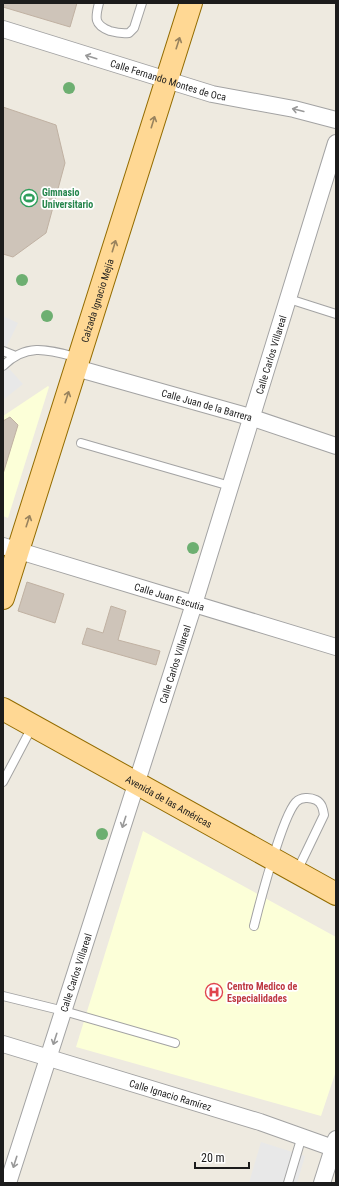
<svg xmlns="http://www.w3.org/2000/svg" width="339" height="1186" viewBox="0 0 339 1186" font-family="'Roboto Condensed',sans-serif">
<rect width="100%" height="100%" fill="#eeeae0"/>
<g fill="#fcffd8">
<path d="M48,386l1,1 -41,131 -5,-2v-100z"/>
<path d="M143,831l193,106v134l-15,45 -245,-69z"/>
</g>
<g fill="#e8e8e8">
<path d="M3,316l15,7 -15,31z"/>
<path d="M3,362l20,22 -20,16z"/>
<path d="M261,1142l44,14 -8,27h-48z"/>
</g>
<g fill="#cec4b9" stroke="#c0b1a2">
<path d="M3,3h74l-7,24 -67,-20z"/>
<path d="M3,107l53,18 9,38 -19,70 -33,24 -10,-3z"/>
<path d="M10,417l8,8 -15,49v-53z"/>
<path d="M27,582l37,12 -9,29 -37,-12z"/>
<path d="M111,606l15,5 -8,29 42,11 -4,14 -74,-21 5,-16 16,5z"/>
</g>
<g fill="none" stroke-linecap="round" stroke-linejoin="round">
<g stroke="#a3a3a3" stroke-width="10">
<g id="service">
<path d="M99,3c-4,15 -5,22 11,28 7,2 12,3 19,2l5,-5 8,-25"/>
<path d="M289,299l47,15"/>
<path d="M3,351l10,4"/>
<path d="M3,366c24,-24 46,-16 76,-8"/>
<path d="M81,443l149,43"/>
<path d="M3,782l29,-55"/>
<path d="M254,926c6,-24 28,-109 42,-124 5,-5 14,-5 20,-2 6,3 7,9 8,15l-27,56"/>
<path d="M3,996l61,15 111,32"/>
<path d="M288,1183l14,-47"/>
</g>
</g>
<g stroke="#a3a3a3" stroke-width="18">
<g id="minor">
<path id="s1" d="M3,29l209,65 82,15 42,11"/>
<path id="s2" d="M76,368l174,49 86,29"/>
<path id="s3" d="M3,546l333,101"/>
<path id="s4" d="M3,1044l257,78 73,26"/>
<path id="s5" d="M8,1183l186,-579 142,-461"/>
<path d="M322,1183l14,-44"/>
</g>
</g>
<g stroke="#936c00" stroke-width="24">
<g id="primary">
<path id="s6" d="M3,598l188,-595"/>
<path id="s7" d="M3,709l333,185"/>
</g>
</g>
<use href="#service" stroke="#fff" stroke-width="8"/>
<use href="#minor" stroke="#fff" stroke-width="16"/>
<use href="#primary" stroke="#ffd894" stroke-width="22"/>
</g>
<g fill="#6daf71">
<circle cx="69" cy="88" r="6"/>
<circle cx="22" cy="280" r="6"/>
<circle cx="47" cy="316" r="6"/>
<circle cx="193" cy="548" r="6"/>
<circle cx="102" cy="834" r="6"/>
</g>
<defs><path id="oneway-shaft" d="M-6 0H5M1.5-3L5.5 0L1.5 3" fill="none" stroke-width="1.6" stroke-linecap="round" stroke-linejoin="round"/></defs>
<g stroke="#99835e">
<use href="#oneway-shaft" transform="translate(178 43) rotate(-72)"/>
<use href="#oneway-shaft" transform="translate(153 122) rotate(-73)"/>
<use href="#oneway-shaft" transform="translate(114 246) rotate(-73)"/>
<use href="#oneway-shaft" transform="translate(67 397) rotate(-72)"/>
<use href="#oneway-shaft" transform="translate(28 521) rotate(-72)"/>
</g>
<g stroke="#999">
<use href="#oneway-shaft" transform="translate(91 57) rotate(-163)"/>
<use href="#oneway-shaft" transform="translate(298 110) rotate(-166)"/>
<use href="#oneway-shaft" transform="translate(124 822) rotate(108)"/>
<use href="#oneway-shaft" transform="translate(55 1039) rotate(108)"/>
<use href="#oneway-shaft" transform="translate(15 1162) rotate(108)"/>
</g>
<defs>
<g id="stadium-ring" transform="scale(0.9)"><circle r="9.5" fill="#fff" stroke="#2e9e5b" stroke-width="1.5"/><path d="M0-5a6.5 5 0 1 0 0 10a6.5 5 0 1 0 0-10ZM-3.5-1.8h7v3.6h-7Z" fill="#2e9e5b"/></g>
<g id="hospital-ring" transform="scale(0.9)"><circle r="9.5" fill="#fff" stroke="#e0444e" stroke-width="1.5"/><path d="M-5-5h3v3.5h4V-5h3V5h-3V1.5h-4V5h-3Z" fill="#e0444e"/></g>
</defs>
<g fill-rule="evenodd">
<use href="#stadium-ring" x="29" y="198"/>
<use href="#hospital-ring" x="214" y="992"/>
</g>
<g text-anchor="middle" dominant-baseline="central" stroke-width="3.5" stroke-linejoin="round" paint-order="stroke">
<g font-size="10" fill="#1c1c1c" stroke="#fff">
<text stroke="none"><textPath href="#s1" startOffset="173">Calle Fernando Montes de Oca</textPath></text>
<text stroke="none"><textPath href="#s6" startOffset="312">Calzada Ignacio Mejía</textPath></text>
<text stroke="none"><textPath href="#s5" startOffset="869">Calle Carlos Villareal</textPath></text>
<text stroke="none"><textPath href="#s2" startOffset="136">Calle Juan de la Barrera</textPath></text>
<text stroke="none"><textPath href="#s3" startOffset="174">Calle Juan Escutia</textPath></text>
<text stroke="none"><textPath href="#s5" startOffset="545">Calle Carlos Villareal</textPath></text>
<text stroke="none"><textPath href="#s7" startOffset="190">Avenida de las Américas</textPath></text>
<text stroke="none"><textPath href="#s5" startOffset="221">Calle Carlos Villareal</textPath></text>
<text stroke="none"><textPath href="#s4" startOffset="175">Calle Ignacio Ramírez</textPath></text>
</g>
<g font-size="10" font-weight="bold" fill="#27864d" stroke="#fff" text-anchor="start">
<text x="42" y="192">Gimnasio<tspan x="42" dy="12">Universitario</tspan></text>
</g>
<g font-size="10" font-weight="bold" fill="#be3a42" stroke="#fff" text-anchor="start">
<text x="227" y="986">Centro Medico de<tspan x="227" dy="12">Especialidades</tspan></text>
</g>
</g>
<rect width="339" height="1186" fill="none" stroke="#1c1c1c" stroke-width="8"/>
<path d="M195 1162v6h54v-6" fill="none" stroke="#1c1c1c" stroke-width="2"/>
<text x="201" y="1162" font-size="12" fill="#1c1c1c" stroke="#ffffff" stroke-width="3" paint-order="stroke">20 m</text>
</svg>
